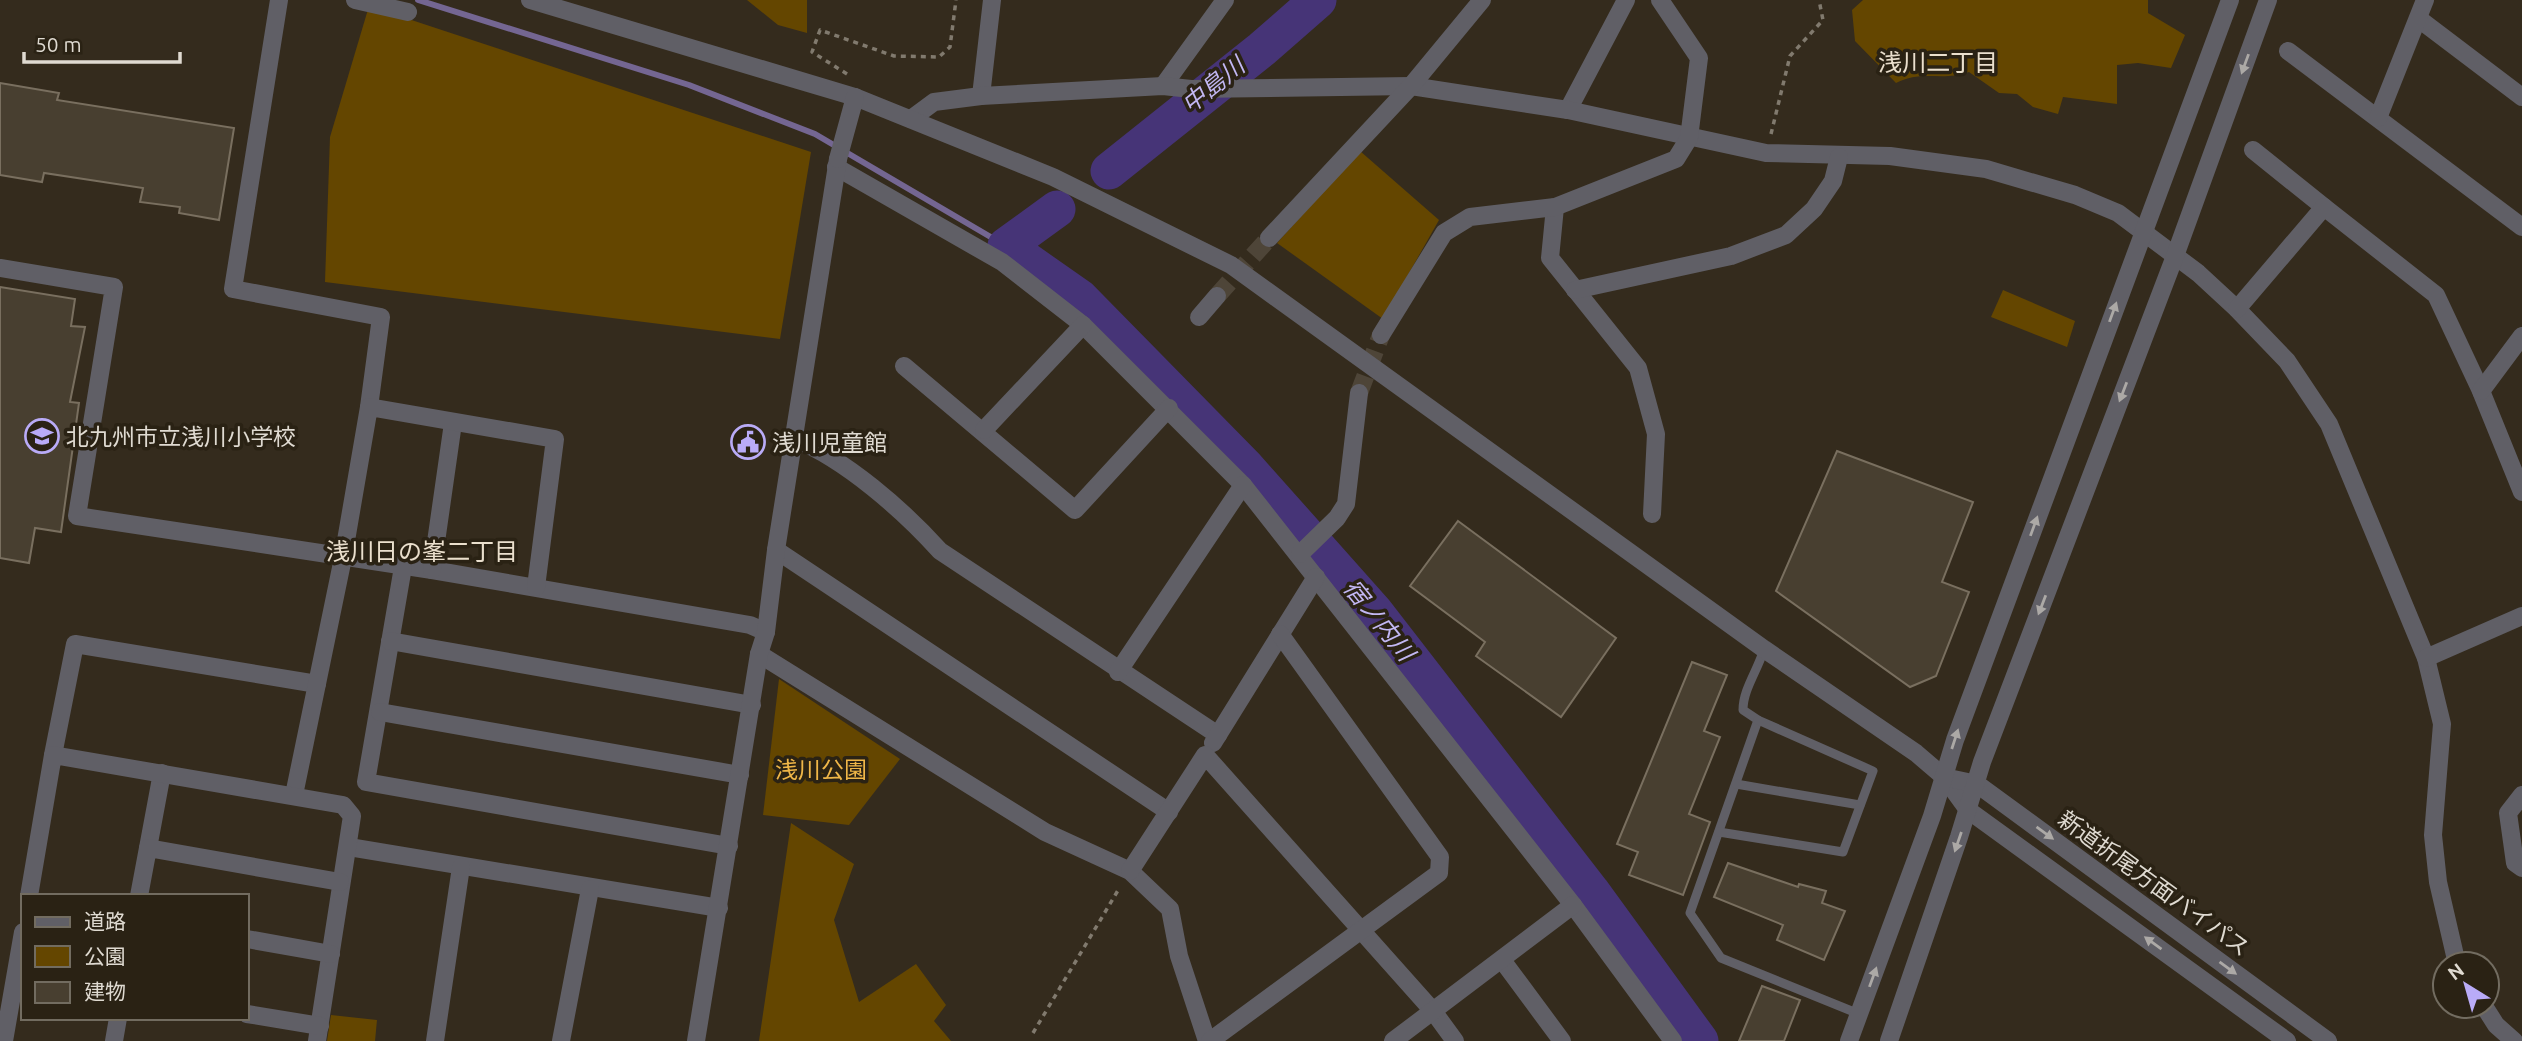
<svg xmlns="http://www.w3.org/2000/svg" width="2522" height="1041" viewBox="0 0 2522 1041" font-family="Ubuntu,'Noto Sans JP',sans-serif">
<rect width="100%" height="100%" fill="#342b1d"/>
<g fill="#644600">
<path d="M747,0h60v33l-29,-8z"/>
<path d="M1863,0h285v13l37,22 -14,33 -33,-5 -21,2v39l-54,-7 -5,17 -25,-7 -16,-13 -18,-1 -30,-21c-29,10 -46,-3 -73,11l-41,-42 -3,-31z"/>
<path d="M369,6l442,146 -31,187 -455,-57 5,-145z"/>
<path d="M1360,151l79,69 -56,99 -106,-76z"/>
<path d="M2003,290l72,31 -8,26 -76,-30z"/>
<path d="M779,679l121,80 -51,66 -86,-10z"/>
<path d="M791,823l63,41 -20,56 25,82 57,-38 30,41 -12,16 17,20h-192z"/>
<path d="M331,1015l46,5 -2,21h-48z"/>
</g>
<g fill="none" stroke-linecap="round" stroke-linejoin="round">
<path stroke="#746692" stroke-width="6" d="M418,0l271,85 126,49 191,112"/>
<g stroke="#463477" stroke-width="37">
<path d="M1109,171l153,-122 56,-49"/>
<path d="M1057,209l-51,37 74,52 166,169 129,145 216,279 109,150"/>
</g>
</g>
<g fill="#483f30" stroke="#796f5f" stroke-width="2">
<path d="M0,83l59,10 -2,7 177,28 -15,92 -40,-7 1,-6 -40,-5 3,-14 -99,-15 -2,9 -42,-7z"/>
<path d="M0,287l75,12 -4,27 14,1 -15,75 9,1 -18,129 -26,-4 -6,35 -29,-5z"/>
<path d="M1837,451l136,51 -31,80 27,10 -33,84 -26,11 -134,-96z"/>
<path d="M1458,521l158,117 -55,79 -85,-61 9,-14 -75,-56z"/>
<path d="M1692,662l35,13 -23,56 16,6 -31,77 21,8 -27,73 -54,-20 9,-23 -21,-8z"/>
<path d="M1728,863l70,24 1,-3 27,7 -4,12 23,8 -21,49 -47,-20 6,-15 -69,-28z"/>
<path d="M1762,986l38,14 -16,41h-45z"/>
</g>
<g fill="none" stroke-linecap="round" stroke-linejoin="round">
<g stroke="#4e4538" stroke-width="18" stroke-dasharray="18 9" stroke-linecap="butt">
<path d="M1217,296l52,-58"/>
<path d="M1359,393l22,-58"/>
</g>
<g stroke="#817a6e" stroke-width="3.5" stroke-dasharray="5 5" stroke-linecap="butt">
<path d="M847,74l-35,-22 8,-22 74,26 45,1 11,-10 6,-47"/>
<path d="M1771,134l19,-78 33,-36 -4,-20"/>
<path d="M1033,1033l87,-146"/>
</g>
<g stroke="#605f66" stroke-width="9">
<path d="M1764,649c-6,21 -21,40 -21,61l15,10 -68,193 31,45 138,56"/>
<path d="M1736,784l124,21"/>
<path d="M1719,832l124,20 30,-81 -115,-51"/>
</g>
<g stroke="#605f66" stroke-width="18">
<path d="M279,0l-46,289 148,28 -12,90"/>
<path d="M355,0l53,12"/>
<path d="M2419,19l103,78"/>
<path d="M2288,51l234,176"/>
<path d="M1163,86l62,-86"/>
<path d="M981,96l11,-96"/>
<path d="M1568,110l58,-110"/>
<path d="M2378,118l47,-118"/>
<path d="M911,119l23,-17 47,-6 182,-10 28,3 220,-3 157,24 198,43 124,3 96,13 89,26 43,18 80,60 39,36 50,52 42,63 97,234 16,66 -9,111 5,47 19,82"/>
<path d="M2253,150l71,57"/>
<path d="M836,167l166,95 81,63 160,160 330,420 100,136"/>
<path d="M1555,207l-5,51 88,110 18,66 -4,80"/>
<path d="M1269,238l142,-152 71,-86"/>
<path d="M0,268l114,19 -37,229 355,54 318,55 16,7"/>
<path d="M1575,290l156,-34 55,-21 28,-26 19,-28 6,-24"/>
<path d="M2237,309l87,-102 112,88 45,96 41,101"/>
<path d="M1199,317l18,-21"/>
<path d="M1381,335l63,-102 26,-16 85,-10 121,-48 13,-21 10,-80 -39,-58"/>
<path d="M904,366l171,144 94,-102"/>
<path d="M2481,391l41,-55"/>
<path d="M984,430l99,-105"/>
<path d="M795,439c51,21 108,71 145,112l278,184"/>
<path d="M776,550l393,262"/>
<path d="M1300,554l37,-36 9,-14 13,-111"/>
<path d="M403,567l-37,215 363,64"/>
<path d="M432,570l21,-147"/>
<path d="M390,641l362,64"/>
<path d="M759,654l286,178 85,39 40,38 9,47 28,85"/>
<path d="M2426,658l96,-42"/>
<path d="M1118,672l125,-187"/>
<path d="M380,712l360,63"/>
<path d="M1213,743l103,-166"/>
<path d="M53,755l22,-111 242,40"/>
<path d="M294,795l49,-237 26,-151 186,32 -19,148"/>
<path d="M2522,795l-14,18 7,50 7,5"/>
<path d="M349,847l370,61"/>
<path d="M148,848l14,-75"/>
<path d="M1130,871l75,-116 228,256 22,30"/>
<path d="M29,896l24,-141 290,50 9,11 -35,225"/>
<path d="M139,896l9,-48 192,34"/>
<path d="M247,939l84,15"/>
<path d="M1502,960l60,81"/>
<path d="M2484,1006l12,19 18,16"/>
<path d="M247,1014l73,12"/>
<path d="M4,1041l19,-109"/>
<path d="M114,1041l4,-23"/>
<path d="M435,1041l26,-174"/>
<path d="M561,1041l29,-152"/>
<path d="M696,1041l63,-387 7,-22 10,-82 62,-391"/>
<path d="M1210,1041l229,-168 1,-16 -160,-223"/>
<path d="M1393,1041l180,-136"/>
</g>
<g stroke="#605f66" stroke-width="18">
<path d="M530,0l325,97 198,80 178,88 533,384 152,104 28,24 24,33 319,231"/>
<path d="M838,159l17,-62"/>
<path d="M1944,777l33,7 351,257"/>
<path d="M1849,1041l83,-225 23,-76 275,-740"/>
<path d="M1889,1041l70,-204 23,-75 193,-506 93,-256"/>
</g>
</g>
<defs><path id="oneway-solid" d="M-6-.8H1V-3.2L6.5 0L1 3.2V.8H-6Z" transform="scale(1.75)"/></defs>
<g fill="#aca9a6">
<use href="#oneway-solid" transform="translate(2245 64) rotate(110)"/>
<use href="#oneway-solid" transform="translate(2113 312) rotate(-70)"/>
<use href="#oneway-solid" transform="translate(2123 392) rotate(111)"/>
<use href="#oneway-solid" transform="translate(2034 526) rotate(-70)"/>
<use href="#oneway-solid" transform="translate(2042 605) rotate(111)"/>
<use href="#oneway-solid" transform="translate(1955 739) rotate(-72)"/>
<use href="#oneway-solid" transform="translate(2045 833) rotate(36)"/>
<use href="#oneway-solid" transform="translate(1958 842) rotate(109)"/>
<use href="#oneway-solid" transform="translate(2153 943) rotate(-144)"/>
<use href="#oneway-solid" transform="translate(2228 968) rotate(36)"/>
<use href="#oneway-solid" transform="translate(1873 977) rotate(-70)"/>
</g>
<defs>
<g id="school-ring" transform="scale(1.75)"><circle r="9.5" fill="#2a2214" stroke="#b9abf7" stroke-width="1.5"/><path d="M0-5L7-2L0 1L-7-2ZM-4 1L0 2.5L4 1V4Q0 6-4 4Z" fill="#b9abf7"/></g>
<g id="civic-ring" transform="scale(1.75)"><circle r="9.5" fill="#2a2214" stroke="#b9abf7" stroke-width="1.5"/><path d="M-.6-6.5H3V-4.5H.6V-3L4-1V1h2V6H-6V1h2V-1L-.6-3ZM-1.2 2.5V6h2.4V2.5Z" fill="#b9abf7"/></g>
</defs>
<g fill-rule="evenodd">
<use href="#school-ring" x="42" y="436"/>
<use href="#civic-ring" x="748" y="442"/>
</g>
<g text-anchor="middle" dominant-baseline="central" stroke-width="7" stroke-linejoin="round" paint-order="stroke">
<g font-size="23" fill="#dfdad1" stroke="#2a2214" text-anchor="start">
<text x="66" y="436">北九州市立浅川小学校</text>
<text x="772" y="442">浅川児童館</text>
</g>
<g font-size="23" fill="#efb648" stroke="#2a2214">
<text x="821" y="769">浅川公園</text>
</g>
<g font-size="23" fill="#dfdad1" stroke="#2a2214">
<text transform="translate(2154 883) rotate(36)">新道折尾方面バイパス</text>
</g>
<g font-size="24" fill="#eadfcd" stroke="#2a2214">
<text x="1938" y="62">浅川二丁目</text>
<text x="422" y="551">浅川日の峯二丁目</text>
</g>
<g font-size="24" font-style="italic" fill="#c2b7f3" stroke="#2a2214">
<text transform="translate(1213 85) rotate(-39)">中島川</text>
<text transform="translate(1379 620) rotate(51)">宿ノ内川</text>
</g>
</g>
<rect x="21" y="894" width="228" height="126" fill="#2a2214" stroke="#726c60" stroke-width="2"/>
<rect x="35" y="917" width="35" height="10" fill="#605f66" stroke="#726c60" stroke-width="2"/>
<text x="84" y="929" font-size="21" fill="#dfdad1">道路</text>
<rect x="35" y="946" width="35" height="21" fill="#644600" stroke="#726c60" stroke-width="2"/>
<text x="84" y="964" font-size="21" fill="#dfdad1">公園</text>
<rect x="35" y="982" width="35" height="21" fill="#483f30" stroke="#726c60" stroke-width="2"/>
<text x="84" y="999" font-size="21" fill="#dfdad1">建物</text>
<g transform="translate(2466 985) rotate(323)"><circle r="33" fill="#2a2214" stroke="#726c60" stroke-width="2"/>
<path d="M0-5L12 26L0 18L-12 26Z" fill="#b9abf7"/>
<text y="-10" font-size="19" font-weight="bold" text-anchor="middle" fill="#dfdad1">N</text>
</g>
<path d="M24 52v10h156v-10" fill="none" stroke="#dfdad1" stroke-width="3.5"/>
<text x="35" y="52" font-size="21" fill="#dfdad1" stroke="#2a2214" stroke-width="5" paint-order="stroke">50 m</text>
</svg>
